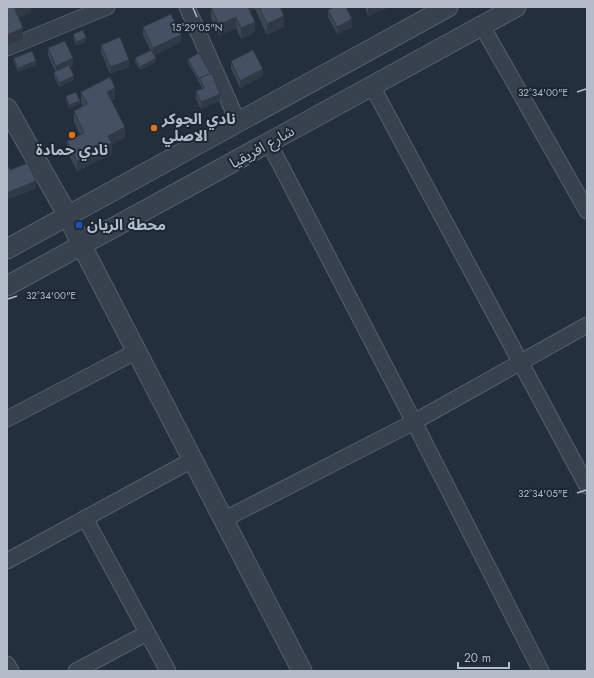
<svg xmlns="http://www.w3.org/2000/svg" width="594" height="678" viewBox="0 0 594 678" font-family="Jost,'Noto Sans Arabic',sans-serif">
<rect width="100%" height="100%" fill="#242f3e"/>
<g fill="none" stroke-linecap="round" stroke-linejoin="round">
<g stroke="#565f6c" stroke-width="17">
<g id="minor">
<path d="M187,7l51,115"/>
<path d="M482,26l105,185"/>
<path d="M7,48l100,-41"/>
<path d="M372,86l215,400"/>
<path d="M269,143l145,279 127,249"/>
<path d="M7,419l130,-68"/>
<path d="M85,518l83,153"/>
<path d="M223,520l191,-98 173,-97"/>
<path d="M7,561l185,-101"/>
<path d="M7,664l4,7"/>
<path d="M76,671l71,-38"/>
</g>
</g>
<g stroke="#565f6c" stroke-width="21">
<g id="tertiary">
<path d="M7,108l61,108 14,30 220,425"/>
<path d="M7,249l441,-242"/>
<path d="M7,286l509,-279"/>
</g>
</g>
<use href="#minor" stroke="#38414e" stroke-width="15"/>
<use href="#tertiary" stroke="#38414e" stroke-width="19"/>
</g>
<g fill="#3b4654">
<path d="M211,7h69l4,20 -17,8 -12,-26 -5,2 5,21 -14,7 -5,-11 -17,8 -8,-18z"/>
<path d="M365,7h25l-22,9z"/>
<path d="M328,10l24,17 -15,7 -9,-17z"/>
<path d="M143,27l38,15 -27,13 2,7 -16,8 -5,-8v-4l16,-7 -8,-16z"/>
<path d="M73,34l13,8 -10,4 -3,-9z"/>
<path d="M101,45l28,22 -19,7 -9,-22z"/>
<path d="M48,48l25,18 -3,1 4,13 -15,7 -5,-11v-4l1,-1 -7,-15z"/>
<path d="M14,58l22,7 -18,7 -4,-10z"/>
<path d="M188,59l32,42 -19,8 -5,-10v-8l6,-2 -2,-5 -12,-21z"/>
<path d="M231,61l32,15 -23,12 -9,-19z"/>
<path d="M81,92l34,7 -4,1 14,38 -13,6v10l-35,17 -10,-19v-11l13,-6 -6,-13v-11l9,-4 -2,-5z"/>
<path d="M66,96l14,8 -11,5 -3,-9z"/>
</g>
<g fill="#303945">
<path d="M19,7h12v6l-16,6v-10z"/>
<path d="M246,7h9v2l-9,4z"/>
<path d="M372,7h18l-22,9v-8z"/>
<path d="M284,16v11l-17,8v-11z"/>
<path d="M236,17v11l-17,8v-11z"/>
<path d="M352,19v8l-15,7v-7z"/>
<path d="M255,22v10l-14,7v-11z"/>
<path d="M23,28v11l-16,6v-10z"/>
<path d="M181,35v7l-28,14v-8z"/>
<path d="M86,38v4l-10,4v-4z"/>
<path d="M73,58v8l-17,7v-7z"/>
<path d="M156,58v4l-16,8v-3z"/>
<path d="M129,60v7l-19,7v-7z"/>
<path d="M36,61v4l-18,7v-4z"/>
<path d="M263,69v7l-23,12v-7z"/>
<path d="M74,76v4l-15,7v-4z"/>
<path d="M115,88v11l-8,3v-10z"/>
<path d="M220,94v7l-19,8v-7z"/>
<path d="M80,101v3l-11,5v-4z"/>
<path d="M125,127v11l-13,6v10l-35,17v-10l31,-25z"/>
<path d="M36,181v8l-29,11v-7z"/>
</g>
<g fill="#455162" stroke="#303945">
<path d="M7,7h12l-4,2 8,19 -16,7z"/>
<path d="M211,7h37l7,15 -14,6 -5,-11 -17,8z"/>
<path d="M259,7h21l4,9 -17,8z"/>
<path d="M334,7h12l6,12 -15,8 -9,-17z"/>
<path d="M171,14l10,21 -28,13 -10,-21z"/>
<path d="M83,30l3,8 -10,4 -3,-8z"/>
<path d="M120,37l9,23 -19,7 -9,-22z"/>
<path d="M65,41l8,17 -17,8 -8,-18z"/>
<path d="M151,50l5,8 -16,9 -5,-9z"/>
<path d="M253,50l10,19 -23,12 -9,-20z"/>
<path d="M32,51l4,10 -18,7 -4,-10z"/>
<path d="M199,53l12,21 -11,4v3l-12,-22z"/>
<path d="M69,65l5,11 -15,7 -5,-11z"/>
<path d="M212,73l8,21 -19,8 -5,-11 8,-3 -4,-10z"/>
<path d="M110,77l5,11 -8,4 18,35 -17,9 4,7 -35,18 -10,-20 17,-8 -10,-22 13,-7 -6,-12z"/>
<path d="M76,92l4,9 -11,4 -3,-9z"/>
<path d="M7,163l3,7 18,-7 8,18 -29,12z"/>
</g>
<path fill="none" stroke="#b4bcc9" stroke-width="1.5" d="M193,8l4,9M577,92l9,-3M8,299l9,-3M577,493l9,-3"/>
<g fill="#e8710a" stroke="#1d2633" stroke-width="1.5">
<circle cx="154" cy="128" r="4"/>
<circle cx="72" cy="135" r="4"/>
</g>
<rect fill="#1a4fb4" stroke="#1d2633" stroke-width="1.5" x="75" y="221" width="8" height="8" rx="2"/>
<g text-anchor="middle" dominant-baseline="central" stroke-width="4" stroke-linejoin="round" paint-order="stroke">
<g font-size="15" font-weight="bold" fill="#b4bcc9" stroke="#1d2633" text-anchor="start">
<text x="162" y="119">نادي الجوكر<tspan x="162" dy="17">الاصلي</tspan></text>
<text x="72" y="150" text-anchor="middle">نادي حمادة</text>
<text x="87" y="225">محطة الريان</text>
</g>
<g font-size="15" fill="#b4bcc9" stroke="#1d2633">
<text transform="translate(262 147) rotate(-29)">شارع افريقيا</text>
</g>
</g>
<g font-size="10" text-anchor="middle" fill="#b4bcc9" stroke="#1d2633" stroke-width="4" stroke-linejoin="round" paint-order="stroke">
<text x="197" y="31">15°29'05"N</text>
<text x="543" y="96">32°34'00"E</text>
<text x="51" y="299">32°34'00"E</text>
<text x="543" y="497">32°34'05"E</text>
</g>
<rect width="594" height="678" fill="none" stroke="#b4bcc9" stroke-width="16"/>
<path d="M458 662v6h51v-6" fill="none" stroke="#b4bcc9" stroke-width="2"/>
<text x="464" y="662" font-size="12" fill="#b4bcc9" stroke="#1d2633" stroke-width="3" paint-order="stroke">20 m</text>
</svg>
